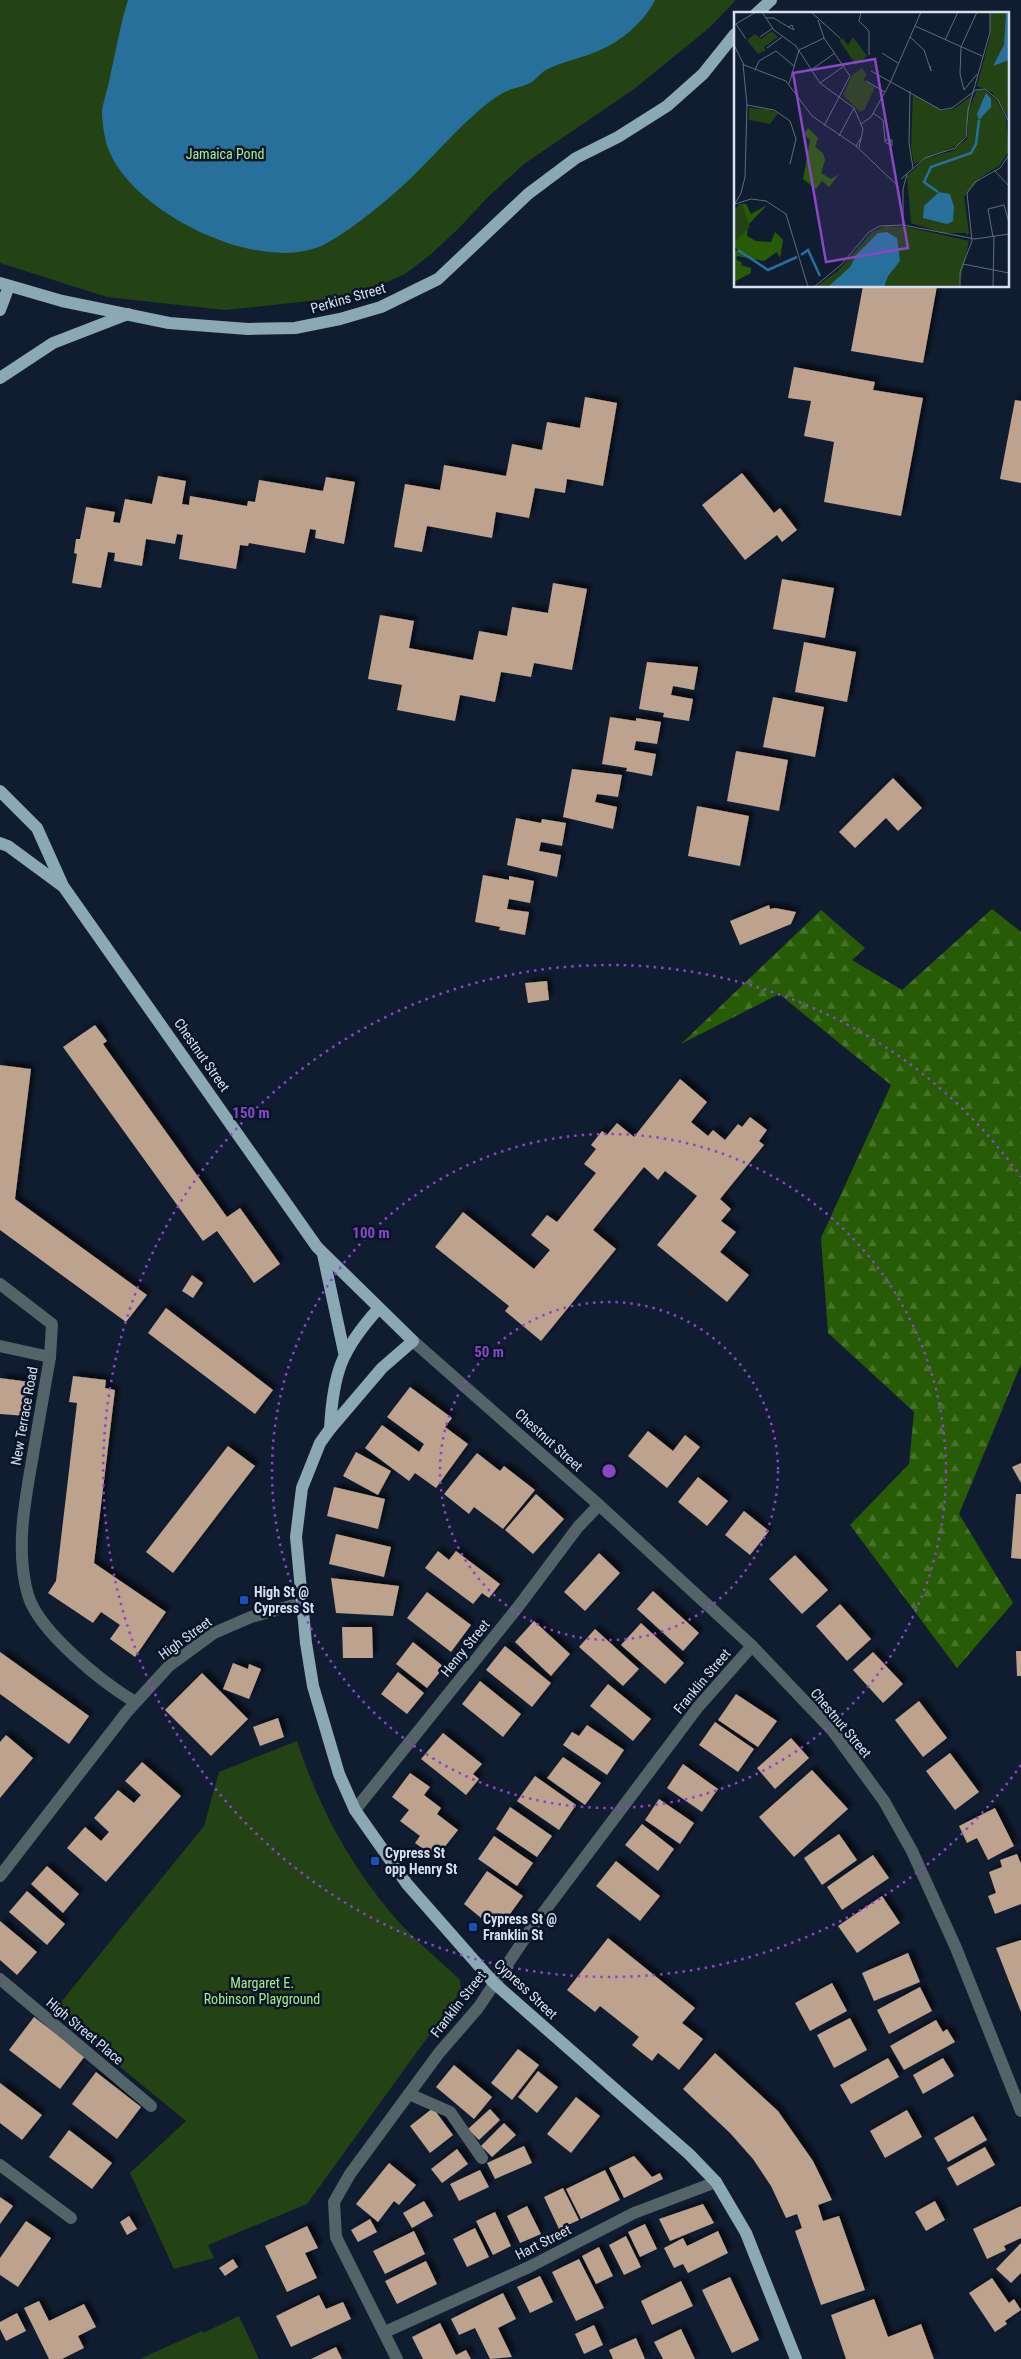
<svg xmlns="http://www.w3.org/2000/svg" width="1021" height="2359" viewBox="0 0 1021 2359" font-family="'Roboto Condensed',sans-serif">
<defs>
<pattern id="forest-firs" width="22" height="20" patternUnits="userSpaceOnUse" patternTransform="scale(1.25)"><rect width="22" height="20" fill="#275b05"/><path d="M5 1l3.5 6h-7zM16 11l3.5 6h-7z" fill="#46722a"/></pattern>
<filter id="shadow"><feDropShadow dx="4.5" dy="-4.5" stdDeviation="2.5" flood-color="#0009"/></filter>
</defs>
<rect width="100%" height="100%" fill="#101d31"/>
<path fill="url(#forest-firs)" d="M992,909l29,23v432l-62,150 54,89 -56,65 -107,-143 59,-61 5,-52 -86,-79 -7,-95 70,-153 -112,-91 -98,50 140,-134 44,38 -13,12 50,30z"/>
<g fill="#244315">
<path d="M0,0h736l-27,28 -75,61 -110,75 -36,33 -30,32 -28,26 -25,19 -50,22 -130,14 -118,-13 -107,-34z"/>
<path d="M297,1741c21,64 51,121 94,172 21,25 46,45 69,67l1,11 -154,213 -99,41 6,13 -40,11 -44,-96 56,-52 -133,-109 151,-186 15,-54z"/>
<path d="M239,2316l20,43h-119l62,-28 1,2z"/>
</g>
<path fill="#28709c" d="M128,0h527c-12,24 -37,44 -62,53 -15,6 -32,9 -47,17 -6,3 -10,10 -16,13 -8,4 -18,5 -27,10 -25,13 -61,54 -82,75 -23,24 -65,59 -94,75 -64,36 -203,-33 -221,-101 -2,-9 -4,-20 -4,-29 1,-12 6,-24 8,-36 6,-26 10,-52 18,-77z"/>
<g fill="#bda28e" filter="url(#shadow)">
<path d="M863,286h74l-14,77 -72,-12z"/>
<path d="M794,367l81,15 -2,8 50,8 -22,118 -77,-14 10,-60 -30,-6 7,-35 -23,-3z"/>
<path d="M585,397l32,6 -14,83 -36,-7 -2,14 -30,-5 -6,30 -33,-6 -4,26 -65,-12 -5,26 -28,-5 11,-63 35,6 4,-25 62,11 6,-32 30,6 5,-28 33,6z"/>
<path d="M1015,400l6,1v82l-21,-4z"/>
<path d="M742,473l32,40 6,-5 17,22 -15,12 -5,-7 -32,25 -43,-55z"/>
<path d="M158,476l28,5 -4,23 7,1 1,-9 57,10 1,-5 7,1 4,-22 64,11 3,-14 29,5 -11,62 -29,-6 1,-8 -6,-1 -5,24 -56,-10 -1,3 -8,-1 -4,24 -57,-10 4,-24 -6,-1 -2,10 -29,-5 -4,27 -28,-5 1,-8 -7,-1 -7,36 -29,-5 5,-29 -3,-1 2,-14h4l6,-32 29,5 -2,10 7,1 5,-24 27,5z"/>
<path d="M782,579l52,9 -9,50 -52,-9z"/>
<path d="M553,583l34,6 -15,81 -38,-7 -3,14 -30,-5 -6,30 -35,-7 -5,26 -58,-11 5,-25 -34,-6 12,-64 34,6 -5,27 64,12 6,-29 28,5 5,-29 36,6z"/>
<path d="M804,642l52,10 -9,50 -52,-10z"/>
<path d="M647,662l51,5 -4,23 -21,-4 -2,9 22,4 -4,22 -26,-4 1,-4 -25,-4z"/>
<path d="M773,697l51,10 -9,50 -52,-10z"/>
<path d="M610,717l26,4v-3l25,4 -4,22 -21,-3 -2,9 22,4 -4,22 -26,-5 1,-3 -25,-4z"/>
<path d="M736,751l52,9 -9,51 -52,-10z"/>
<path d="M572,769l50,6 -4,22 -21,-3 -2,8 22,5 -4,22 -50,-12z"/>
<path d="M893,778l29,30 -24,23 -12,-13 -31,30 -16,-16z"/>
<path d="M697,806l52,10 -9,50 -52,-10z"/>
<path d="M516,818l25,5 1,-4 24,4 -4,23 -21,-4 -2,9 22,4 -4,22 -50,-12z"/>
<path d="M483,875l26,5v-4l25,5 -4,22 -21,-4 -2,10 22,3 -4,23 -26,-5 1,-3 -25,-5z"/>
<path d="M769,905l1,4 5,-1 21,4 -5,12 -51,21 -10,-24z"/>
<path d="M547,981l2,19 -21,3 -3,-20z"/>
<path d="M95,1025l12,16 -4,3 124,173 13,-9 40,56 -26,19 -37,-52 -14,10 -140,-194z"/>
<path d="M0,1065l31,4 -16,130 132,96 -21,27 -126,-92z"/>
<path d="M680,1079l27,23 -16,20 17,14 5,-6 12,10 13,-16 4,3 8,-10 17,13 -8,11 5,4 -44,54 11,10 -10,12 15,11 -16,20 29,23 -22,27 -70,-57 40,-49 -32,-25 -7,9 -14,-13 -51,63 23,19 -75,92 -36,-30 4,-5 -74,-59 28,-35 71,57 16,-19 -19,-15 16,-20 10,7 39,-49 -12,-9 12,-15 -5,-4 11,-14 5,4 10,-12 17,14z"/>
<path d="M192,1275l11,8 -10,15 -11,-7z"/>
<path d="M166,1308l107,82 -18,24 -107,-81z"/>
<path d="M73,1376l33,4 -1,8 10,2 -21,173 72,49 -31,45 -25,-18 10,-14 -19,-13 -8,11 -45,-30 8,-12 21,-178 -8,-1z"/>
<path d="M0,1378l30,4 -4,34 -26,-2z"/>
<path d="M410,1387l42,31 -7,9 23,17 -32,44 -21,-15 -6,8 -44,-33 17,-23 37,27 5,-8 -37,-27z"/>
<path d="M648,1431l25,20 12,-16 15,12 -33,41 -39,-32z"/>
<path d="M228,1446l27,20 -82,107 -27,-21z"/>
<path d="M356,1452l35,19 -13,24 -35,-19z"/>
<path d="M477,1453l23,18 4,-5 31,24 -32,39 -29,-22 -5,7 -25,-20z"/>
<path d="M1021,1463v20l-9,-16z"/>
<path d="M698,1477l30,24 -21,25 -29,-24z"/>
<path d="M334,1487l51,12 -7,30 -51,-13z"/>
<path d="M536,1494l28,25 -31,35 -28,-24z"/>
<path d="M1016,1494h5v65l-10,-1z"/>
<path d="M744,1511l25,20 -19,24 -25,-20z"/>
<path d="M336,1534l55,13 -7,30 -55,-13z"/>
<path d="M438,1551l11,9 7,-9 44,33 -11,14 -7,-5 -9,11 -48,-36z"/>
<path d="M599,1553l21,20 -35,38 -21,-19z"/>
<path d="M795,1555l33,35 -26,24 -33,-35z"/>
<path d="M331,1578l68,8 -6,30 -57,-3z"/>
<path d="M653,1591l46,42 -16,18 -46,-42z"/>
<path d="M427,1592l44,33 -20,27 -44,-34z"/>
<path d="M840,1604l31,35 -24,22 -31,-35z"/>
<path d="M534,1621l36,33 -19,22 -36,-34z"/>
<path d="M641,1623l43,40 -19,21 -44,-39z"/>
<path d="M342,1627h30l1,31h-30z"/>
<path d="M595,1629l44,40 -16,17 -44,-39z"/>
<path d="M413,1642l31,25 -17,21 -31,-24z"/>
<path d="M505,1646l46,37 -19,24 -46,-37z"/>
<path d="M1016,1651h5v25h-4z"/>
<path d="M0,1652l89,64 -20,28 -69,-50z"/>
<path d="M873,1652l30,32 -20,19 -30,-33z"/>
<path d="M233,1663l15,6 1,-5 12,5 -12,30 -26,-10z"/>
<path d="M398,1672l26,21 -17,21 -26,-20z"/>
<path d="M202,1673l46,46 -37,37 -46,-46z"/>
<path d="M480,1681l41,33 -18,23 -41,-33z"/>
<path d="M608,1684l43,35 -18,22 -43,-35z"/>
<path d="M736,1694l41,27 -19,26 -40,-27z"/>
<path d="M919,1701l28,37 -24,19 -28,-37z"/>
<path d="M278,1718l6,19 -24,9 -7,-19z"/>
<path d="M715,1722l39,27 -16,23 -39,-27z"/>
<path d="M587,1725l37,25 -17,25 -44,-30 9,-13 7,4z"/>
<path d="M443,1733l39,31 -9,10 6,5 -13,16 -45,-36z"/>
<path d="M6,1735l27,23 -33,40v-56z"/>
<path d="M791,1738l18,20 -34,31 -18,-21z"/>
<path d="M950,1753l29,39 -24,18 -29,-39z"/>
<path d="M563,1757l38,26 -16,22 -38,-27z"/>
<path d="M142,1762l39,34 -75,86 -39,-34 18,-21 16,14 8,-9 -15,-14 24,-28 16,13 7,-8 -16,-14z"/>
<path d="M683,1764l35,25 -16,23 -35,-24z"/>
<path d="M812,1770l36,39 -54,48 -35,-40z"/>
<path d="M410,1773l20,14 -6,8 17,13 -4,6 21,16 -22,28 -21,-15 5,-7 -20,-15 9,-11 -17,-13z"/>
<path d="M535,1776l41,29 -17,25 -42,-29z"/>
<path d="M659,1799l35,24 -14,21 -35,-24z"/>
<path d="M510,1807l42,29 -15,21 -41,-28z"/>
<path d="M995,1808l19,38 -26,14 -11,-22 -10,5 -8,-17z"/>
<path d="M642,1824l32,25 -16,22 -33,-26z"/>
<path d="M839,1834l18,26 -35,25 -18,-27z"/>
<path d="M494,1836l39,27 -16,23 -39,-27z"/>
<path d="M1017,1854l4,10v40l-26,10 -7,-18 8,-3 -7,-21 13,-5 -2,-7z"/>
<path d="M873,1855l16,23 -47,32 -15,-23z"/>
<path d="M616,1861l44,35 -20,25 -44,-35z"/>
<path d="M47,1866l32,28 -16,19 -32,-29z"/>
<path d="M487,1871l36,25 -21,29 -11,1 -27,-22z"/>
<path d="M27,1891l38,33 -18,21 -38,-33z"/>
<path d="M882,1896l18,27 -43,30 -19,-27z"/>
<path d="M0,1921l37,31 -20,23 -17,-15z"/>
<path d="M608,1938l87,70 -13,15 21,16 -24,31 -21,-17 -6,8 -20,-16 7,-8 -39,-31 -5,6 -28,-22z"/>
<path d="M1021,1940v72l-25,-64z"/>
<path d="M908,1953l12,29 -46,19 -12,-28z"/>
<path d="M832,1983l15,28 -37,20 -15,-28z"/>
<path d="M920,1987l12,24 -43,23 -12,-24z"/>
<path d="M34,2017l51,39 -25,33 -51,-39z"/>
<path d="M850,2018l17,32 -33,18 -17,-33z"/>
<path d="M936,2020l7,12 4,-3 8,13 -51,28 -14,-24z"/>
<path d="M518,2049l21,16 -27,35 -21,-17z"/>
<path d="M715,2053l63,58 35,50 19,39 -14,5 5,16 16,-5 26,74 -44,15 -26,-74 7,-3 -5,-14 -11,4 -15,-32 -18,-27 -23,-26 -47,-44z"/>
<path d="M888,2058l11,19 -48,27 -11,-19z"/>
<path d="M943,2058l11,18 -31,18 -10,-19z"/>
<path d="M454,2065l38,32 -18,22 -38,-32z"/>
<path d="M538,2071l20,16 -21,26 -19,-16z"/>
<path d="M96,2072l45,35 -24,32 -45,-35z"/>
<path d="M0,2083l42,32 -20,25 -22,-17z"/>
<path d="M576,2097l24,19 -29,37 -24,-19z"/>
<path d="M433,2108l20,27 -23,18 -20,-27z"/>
<path d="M490,2109l10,11 -21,20 -11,-11z"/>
<path d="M907,2110l15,27 -37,21 -15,-27z"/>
<path d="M973,2116l14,24 -39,22 -14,-24z"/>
<path d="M504,2123l12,12 -24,22 -11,-11z"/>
<path d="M69,2130l43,33 -20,26 -43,-32z"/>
<path d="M524,2146l8,17 -37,16 -8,-16z"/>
<path d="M985,2147l10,18 -38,21 -10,-18z"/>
<path d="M457,2149l11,15 -26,19 -11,-14z"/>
<path d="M634,2156l18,21 8,-4 3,6 -39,19 -15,-30z"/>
<path d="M389,2163l27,22 -17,20 -5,-4 -16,21 -22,-18z"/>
<path d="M480,2170l9,17 -30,14 -9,-17z"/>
<path d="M605,2170l15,30 -39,19 -15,-30z"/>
<path d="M563,2188l16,32 -20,9 -15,-32z"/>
<path d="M0,2197l13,9 -13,18z"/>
<path d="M424,2201l9,15 -21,12 -9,-15z"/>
<path d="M935,2201l10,19 -19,11 -11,-19z"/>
<path d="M703,2204l11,19 -44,18 -11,-22z"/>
<path d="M527,2206l14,28 -21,9 -13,-27z"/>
<path d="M1021,2206v32l-17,8 2,4 -19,9 -14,-30z"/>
<path d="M495,2212l16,34 -18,9 -17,-34z"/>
<path d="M129,2216l8,13 -10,6 -7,-13z"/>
<path d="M370,2219l7,13 -19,10 -7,-12z"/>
<path d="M26,2221l25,17 -33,49 -18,-12v-17z"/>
<path d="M645,2224l12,25 -17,8 -12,-25z"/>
<path d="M307,2226l11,22 -13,5 12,25 -30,14 -22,-46z"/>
<path d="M475,2228l14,29 -22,10 -14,-28z"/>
<path d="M414,2231l11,23 -40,20 -12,-23z"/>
<path d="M718,2231l10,22 -40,20 -5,-9 -9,4 -10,-20 19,-10 4,8z"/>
<path d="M626,2236l15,31 -17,8 -15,-30z"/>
<path d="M1021,2243v30l-10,10 -15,-14z"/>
<path d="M599,2247l14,29 -17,8 -14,-28z"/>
<path d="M233,2259l5,8 -13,9 -6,-8z"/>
<path d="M579,2259l25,49 -28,13 -24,-49z"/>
<path d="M426,2261l11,23 -40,20 -12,-23z"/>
<path d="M540,2276l13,26 -23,11 -13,-26z"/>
<path d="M730,2277l29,63 -27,13 -30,-63z"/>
<path d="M992,2278l17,25 5,-4 7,11 -16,11 2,3 -12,8 -26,-39z"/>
<path d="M681,2281l12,25 -41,19 -11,-24z"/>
<path d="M503,2293l13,26 -18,9 14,29 -22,2 -15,-31 -16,7 -8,-16z"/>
<path d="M319,2295l7,14 17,-7 8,17 -60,28 -15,-31z"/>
<path d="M874,2299l14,38 33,-13 13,35h-88l-15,-44z"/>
<path d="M39,2301l10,20 35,-17 12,23 -18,9 6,12 -22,11h-13l-25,-51z"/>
<path d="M17,2313l9,18 -20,10 -6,-12v-7z"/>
<path d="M440,2323l16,32 10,-5 5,9h-48l-11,-22z"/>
<path d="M594,2325l9,20 -19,9 -9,-20z"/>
<path d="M681,2329l14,30h-32l-9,-17z"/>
<path d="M636,2338l9,21h-32l-4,-9z"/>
<path d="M336,2347l6,12h-31z"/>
</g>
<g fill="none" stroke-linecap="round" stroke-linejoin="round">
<g stroke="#546367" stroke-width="12">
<path d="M0,1284l52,40 -2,33 -50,-11"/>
<path d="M413,1341l186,164 153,141 80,84 52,71 28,50 44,97 65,163"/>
<path d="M50,1357c-6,33 -11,65 -17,98 -8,45 -18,95 -5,140 11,37 75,88 107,107"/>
<path d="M355,1810l163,-203 60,-80 21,-22"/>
<path d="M0,1876l126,-163 43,-47 45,-33 37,-16 50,-14"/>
<path d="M0,1979l151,127"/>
<path d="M409,2094l41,18 32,46"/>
<path d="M0,2165l71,53"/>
<path d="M385,2332l144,-65 105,-54 82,-31"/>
<path d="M397,2359l-61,-122 -2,-35 16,-28 89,-121 39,-45 53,-79 167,-222 54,-61"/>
</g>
<g stroke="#8aa9b2" stroke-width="12">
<path d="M756,14l15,-14"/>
<path d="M0,283l62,18 107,22 79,6 47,-1 45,-9 41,-12 57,-28 90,-85 48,-36 42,-21 49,-31 36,-32 32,-40"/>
<path d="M0,310l9,-24"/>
<path d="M0,378l53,-35 75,-29"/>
<path d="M0,791l37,37 26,58 254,361 96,94 -31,27 -52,61 -10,14 -18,45 -6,49 10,106 7,43 26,88 16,36 52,74 87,99 195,171 27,28 30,51 50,126"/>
<path d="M0,843l8,3 53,39"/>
<path d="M323,1254l21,98"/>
<path d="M330,1429c3,-56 11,-79 49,-121"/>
</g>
</g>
<g fill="none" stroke="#8947c6" stroke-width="2.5" stroke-dasharray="2.5 5">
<circle cx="609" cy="1471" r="169"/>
<circle cx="609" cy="1471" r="337"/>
<path d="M1021 1765A506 506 0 1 1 1021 1177"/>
</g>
<g fill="#1a4fb4" stroke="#081427" stroke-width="2">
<rect x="239" y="1595" width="10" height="10" rx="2.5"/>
<rect x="370" y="1856" width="10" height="10" rx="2.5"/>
<rect x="468" y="1922" width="10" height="10" rx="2.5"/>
</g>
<g text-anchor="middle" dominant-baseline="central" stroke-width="5" stroke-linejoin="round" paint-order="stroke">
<g font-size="14" fill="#a6ef87" stroke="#081427">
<text x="225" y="154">Jamaica Pond</text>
<text x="262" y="1983">Margaret E.<tspan x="262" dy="16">Robinson Playground</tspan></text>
</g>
<g font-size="14" fill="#d7e0ee" stroke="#081427">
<text transform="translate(348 298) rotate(-16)">Perkins Street</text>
<text transform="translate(202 1055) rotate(55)">Chestnut Street</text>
<text transform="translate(24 1416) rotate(-80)">New Terrace Road</text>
<text transform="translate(549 1440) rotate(42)">Chestnut Street</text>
<text transform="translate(185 1638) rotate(-36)">High Street</text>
<text transform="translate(465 1648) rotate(-51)">Henry Street</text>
<text transform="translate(702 1681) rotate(-50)">Franklin Street</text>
<text transform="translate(841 1723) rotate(50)">Chestnut Street</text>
<text transform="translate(526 1989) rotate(43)">Cypress Street</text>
<text transform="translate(458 2004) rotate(-52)">Franklin Street</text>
<text transform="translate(85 2031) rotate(40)">High Street Place</text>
<text transform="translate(543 2242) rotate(-27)">Hart Street</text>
</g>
<g font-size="14" font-weight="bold" fill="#d7e0ee" stroke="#081427" text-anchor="start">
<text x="254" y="1592">High St @<tspan x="254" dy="16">Cypress St</tspan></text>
<text x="385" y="1853">Cypress St<tspan x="385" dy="16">opp Henry St</tspan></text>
<text x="483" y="1919">Cypress St @<tspan x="483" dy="16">Franklin St</tspan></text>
</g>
</g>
<g transform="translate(734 12)">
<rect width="275" height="275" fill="#101d31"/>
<path d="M74,116l10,10 -3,9 8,6 2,7 -4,13 10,6 8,-5 -10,13 -7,-6 -6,8 -13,-10 7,-39 -6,-6zM5,192h7l5,10 16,-9 -19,20 -1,11 9,5 15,1 4,-10 8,8 -3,18 -3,-6 -13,9 -27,-5 -1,3 6,4 -1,2 10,3v5l-17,9v-31l4,-1 -4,-3v-10l7,-4 -5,-20z" fill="#275b05"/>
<path d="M256,0h19v106l-17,-26 -15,-6 13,-49zM38,19l6,6 -14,10 2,3 -8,4 -11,-14 8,-6 6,5zM119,25l14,19 -11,9 -17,-25 3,-2 6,7zM128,56l5,7 -4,5 12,7 -10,22 -5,3 -17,-17 9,-20zM243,78h8l12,11 9,17 3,33 -9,14 -19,12 -17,20 5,36 -2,3 -1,-3h-23l-32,-10 -4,-47 18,-17 27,-8 15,-12 2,-30zM179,82l29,17 12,-2 17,-13 -5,38 -6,10 -46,20 -3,-17zM15,96l18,1 11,4 -8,11 -21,-4zM8,192l8,23 -16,15v-33zM152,214l22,1 61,14 -10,46h-143l23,-17 33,-38z" fill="#244315"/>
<path d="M272,0h3v48l-16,6 11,-21zM252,81l5,6v8l-12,13 -2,-6zM205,180l11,2 4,13 -1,14 -6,3 -24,-6 1,-12zM153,220l10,6 3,23 -12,15 -4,11h-56l22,-20 7,-13 21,-21z" fill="#28709c"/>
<path fill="none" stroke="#28709c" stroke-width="2.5" d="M204,180l-14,-10 7,-15 40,-14 5,-9 3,-24M4,238l30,20 29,-13M67,243l7,-5 12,26"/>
<path fill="none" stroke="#606b7d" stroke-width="1" d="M28,0l12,18 22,16 24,37 34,25 9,21 -4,19M77,0l29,26M127,0l-2,9 10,10v24M32,6h8l6,4 14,8 -2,-5 -4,2M84,8l6,18 26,38 -26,50M2,12l10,15M0,13l22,-13M181,14l67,30M26,25l13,-9M176,25l14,13 7,21 -1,-5M211,28l13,-28M0,33l10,20 42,16 26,35 44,30M33,36l15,-11M148,41l16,10M21,58l4,-9 17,-10 18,15M77,58l24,-17M137,59l70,39 11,-2 24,-18 9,-1 13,11 11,22M243,62l-13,16 -4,-16 1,-27 16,-35M132,69l19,11M86,71l24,-17M55,72l10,-34 25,-12M176,79l-1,52 4,25M13,93l27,5 16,11 6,18 -6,25M139,101l10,7 2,20M127,112l10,-7 19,-34 31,-71M105,124l15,-28M127,126l-5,8 41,39M151,128h7v6l-7,-4zM261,159l14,15M167,167l24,-21 30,-10 11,-11 2,-27 22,-78v-20M169,177v36M169,177l4,-15M1,192l16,-5 15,2 20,13 22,73M0,193l7,-12 4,-16 2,-72 -4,-41M259,225l-5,-28 16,-4 5,18M229,252l46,9M80,275l27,-22 28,-33 11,-6 23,-1 72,14 34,-5M226,275v-15l12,-31 -5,-48 8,-11 25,-14 9,-13M259,275l1,-51"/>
<path fill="#8947c6" fill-opacity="0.15" stroke="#8947c6" stroke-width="2.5" d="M141,47l33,189 -82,14 -33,-189z"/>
<rect width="275" height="275" fill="none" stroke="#d7e0ee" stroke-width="2.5"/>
</g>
<circle cx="609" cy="1471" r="8" fill="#8947c6" stroke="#081427" stroke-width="2.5"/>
<g font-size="15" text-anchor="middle" font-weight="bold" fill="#8947c6" stroke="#081427" stroke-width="5" stroke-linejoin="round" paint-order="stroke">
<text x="251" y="1118">150 m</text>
<text x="371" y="1238">100 m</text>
<text x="489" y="1357">50 m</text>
</g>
</svg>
